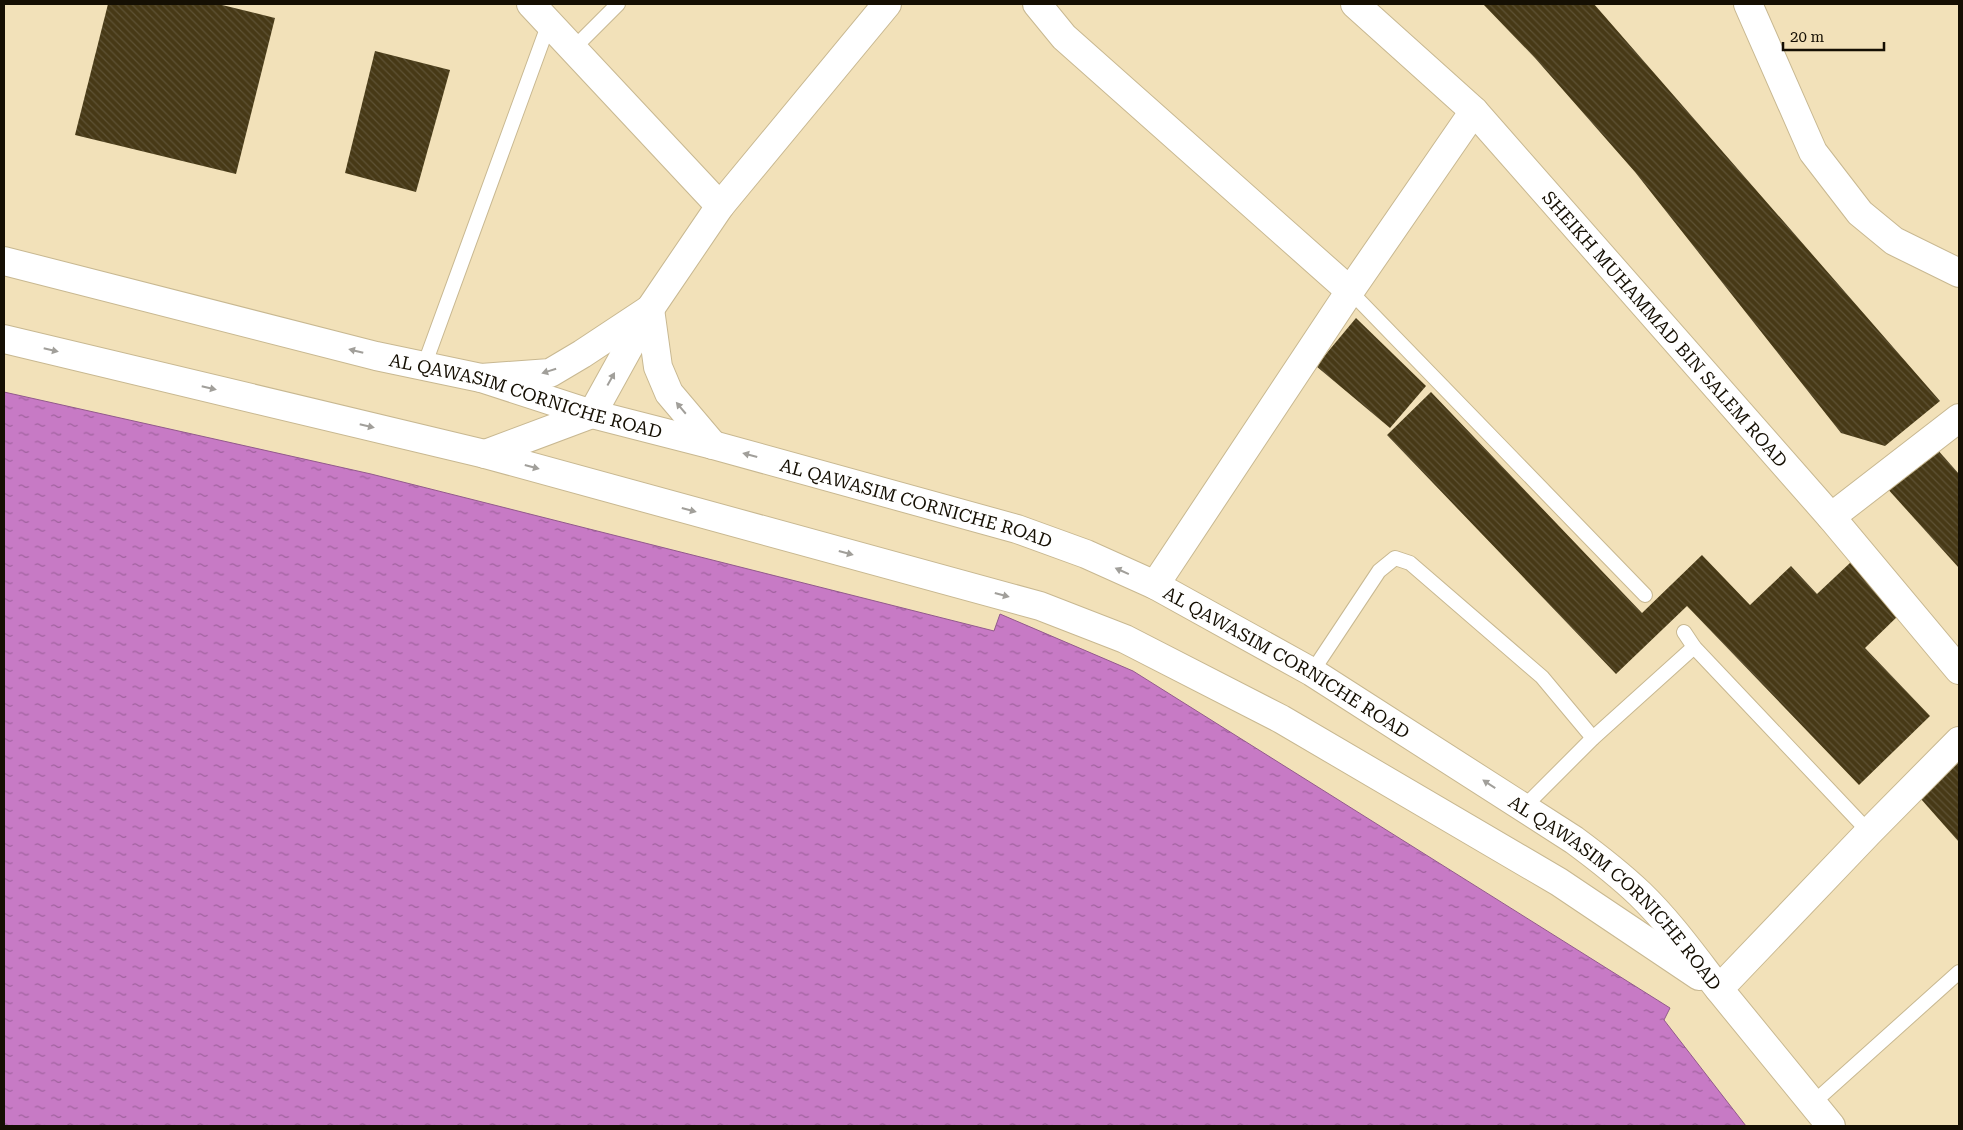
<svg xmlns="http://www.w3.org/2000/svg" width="1963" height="1130" viewBox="0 0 1963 1130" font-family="'Roboto Serif',serif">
<defs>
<pattern id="water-ripples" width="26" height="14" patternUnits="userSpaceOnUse" patternTransform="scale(1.25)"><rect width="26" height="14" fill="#c77ac5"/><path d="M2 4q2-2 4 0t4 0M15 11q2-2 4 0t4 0" fill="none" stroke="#a0629e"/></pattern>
<pattern id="building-back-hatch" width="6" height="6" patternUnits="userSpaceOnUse" patternTransform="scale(1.25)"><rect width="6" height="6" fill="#473916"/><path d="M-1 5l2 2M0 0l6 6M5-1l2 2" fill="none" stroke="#5e5235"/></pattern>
</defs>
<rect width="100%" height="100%" fill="#f2e1b9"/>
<path fill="url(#water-ripples)" stroke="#925a8b" d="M4,392l367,82 623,157 6,-17 133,57 537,337 -6,12 82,106h-1742z"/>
<g fill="url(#building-back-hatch)">
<path d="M108,4h110l57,14 -39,156 -161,-39z"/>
<path d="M1483,4h111l346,397 -55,45 -44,-13 -206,-261 -100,-114z"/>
<path d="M375,51l75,19 -34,122 -71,-19z"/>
<path d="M1356,318l70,68 -36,42 -74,-62z"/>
<path d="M1431,392l211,221 60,-58 48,50 41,-39 26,28 34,-32 50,51 -36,35 65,68 -71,69 -172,-179 -71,68 -229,-239z"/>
<path d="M1936,448l23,26v94l-73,-81z"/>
<path d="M1959,749v93l-46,-52z"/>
</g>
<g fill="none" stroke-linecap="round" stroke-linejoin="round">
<g stroke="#c8b891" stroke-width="16">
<g id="lane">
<path d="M573,49l45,-45"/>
<path d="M1350,291l295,304"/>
<path d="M424,366l125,-343"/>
<path d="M1684,632l10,15 175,185"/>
<path d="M1312,672l67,-101 16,-13 15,5 132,114 51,61"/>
<path d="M1524,807l69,-69 101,-91"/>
<path d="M1813,1103l146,-131"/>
</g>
</g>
<g stroke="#c8b891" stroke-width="30">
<g id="street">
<path d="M531,4l189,202"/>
<path d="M1037,4l27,33 286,254"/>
<path d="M1748,4l65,148 47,61 34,28 65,32"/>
<path d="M650,309l8,58 11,26 44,52"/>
<path d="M481,378l69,-5 32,-19 65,-43"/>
<path d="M485,454l107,-40 58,-105 70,-103 167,-202"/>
<path d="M1831,517l128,-99"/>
<path d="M1155,585l195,-294 124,-180"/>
<path d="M1831,1126l-112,-137 150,-157 90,-91"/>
</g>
</g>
<g stroke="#c8b891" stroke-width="30">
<g id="secondary">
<path id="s1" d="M1355,4l119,107 357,406 128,153"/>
<path id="s2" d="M4,261l372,95 105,22 111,36 121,31 304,84 69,25 69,31 157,87 262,168c23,17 45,34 66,54 30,29 54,63 79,95"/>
<path d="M4,339l481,115 555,152 85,33 156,80 278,163 140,94"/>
</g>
</g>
<use href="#lane" stroke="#fff" stroke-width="14"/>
<use href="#street" stroke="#fff" stroke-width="28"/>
<use href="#secondary" stroke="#fff" stroke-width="28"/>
</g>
<defs><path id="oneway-solid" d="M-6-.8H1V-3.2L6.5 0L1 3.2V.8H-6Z" transform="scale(1.25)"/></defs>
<g fill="#a19f9a">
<use href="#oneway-solid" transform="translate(51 350) rotate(13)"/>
<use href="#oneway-solid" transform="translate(356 351) rotate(-166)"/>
<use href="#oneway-solid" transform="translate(549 371) rotate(163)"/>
<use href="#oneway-solid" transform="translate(611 379) rotate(-61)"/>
<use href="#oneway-solid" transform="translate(209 388) rotate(13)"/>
<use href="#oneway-solid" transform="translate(681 408) rotate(-130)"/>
<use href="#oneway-solid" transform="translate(367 426) rotate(13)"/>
<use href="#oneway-solid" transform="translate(750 455) rotate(-165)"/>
<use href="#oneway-solid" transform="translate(532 467) rotate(15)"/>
<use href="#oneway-solid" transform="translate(689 510) rotate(15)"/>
<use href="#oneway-solid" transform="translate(846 553) rotate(15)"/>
<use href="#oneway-solid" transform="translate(1122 571) rotate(-156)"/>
<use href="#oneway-solid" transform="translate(1002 595) rotate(15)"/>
<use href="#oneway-solid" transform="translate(1489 784) rotate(-147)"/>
</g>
<g text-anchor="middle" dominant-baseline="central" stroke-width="5" stroke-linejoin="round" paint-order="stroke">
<g font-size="18" fill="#150f03" stroke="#f2e1b9">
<text stroke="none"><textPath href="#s1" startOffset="450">SHEIKH MUHAMMAD BIN SALEM ROAD</textPath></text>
<text stroke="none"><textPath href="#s2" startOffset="539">AL QAWASIM CORNICHE ROAD</textPath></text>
<text stroke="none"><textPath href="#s2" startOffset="944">AL QAWASIM CORNICHE ROAD</textPath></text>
<text stroke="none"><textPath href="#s2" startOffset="1350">AL QAWASIM CORNICHE ROAD</textPath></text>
<text stroke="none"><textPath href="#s2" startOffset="1754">AL QAWASIM CORNICHE ROAD</textPath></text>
</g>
</g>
<rect width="1963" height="1130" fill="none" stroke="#150f03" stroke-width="10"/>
<path d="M1783 42v8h101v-8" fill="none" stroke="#150f03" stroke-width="2.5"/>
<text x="1790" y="42" font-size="15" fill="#150f03" stroke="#f2e1b9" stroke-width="4" paint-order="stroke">20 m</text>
</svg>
